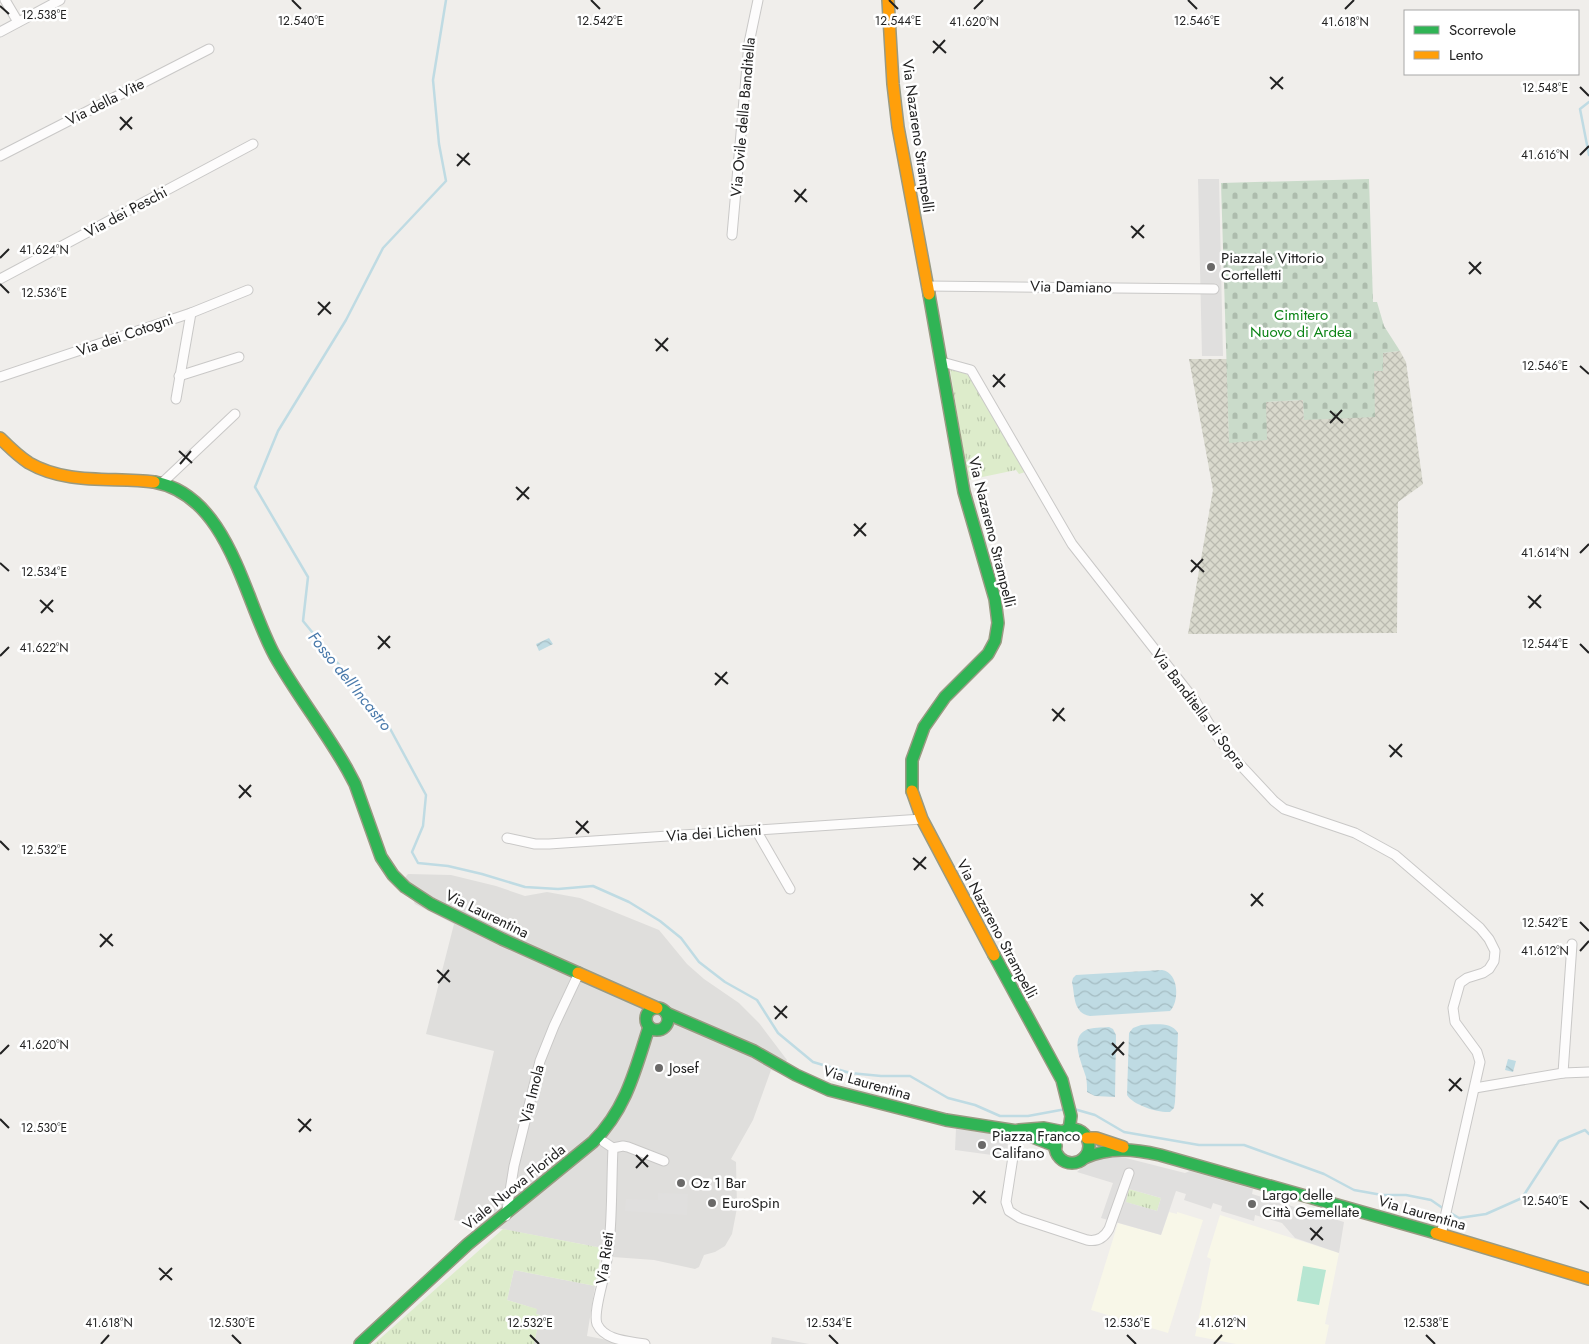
<svg xmlns="http://www.w3.org/2000/svg" width="1589" height="1344" viewBox="0 0 1589 1344" font-family="Jost,sans-serif">
<defs>
<pattern id="construction-cross-hatch" width="8" height="8" patternUnits="userSpaceOnUse" patternTransform="scale(1.25)"><rect width="8" height="8" fill="#d9d9cd"/><path d="M0 0l8 8M0 8l8-8" fill="none" stroke="#babab0"/></pattern>
<pattern id="grass-tufts" width="24" height="20" patternUnits="userSpaceOnUse" patternTransform="scale(1.25)"><rect width="24" height="20" fill="#ddeccb"/><path d="M3 7l-1-3M5 7V3M7 7l1-3M15 17l-1-3M17 17v-4M19 17l1-3" fill="none" stroke="#bdcaae"/></pattern>
<pattern id="cemetery-stones" width="16" height="16" patternUnits="userSpaceOnUse" patternTransform="scale(1.25)"><rect width="16" height="16" fill="#cadbca"/><path d="M2 7V4a2 2 0 0 1 4 0v3zM10 15v-3a2 2 0 0 1 4 0v3z" fill="#adbcad"/></pattern>
<pattern id="water-waves" width="16" height="10" patternUnits="userSpaceOnUse" patternTransform="scale(1.25)"><rect width="16" height="10" fill="#bfdbe3"/><path d="M0 5q4-4 8 0t8 0" fill="none" stroke="#a4bcc2"/></pattern>
</defs>
<rect width="100%" height="100%" fill="#f0eeeb"/>
<g fill="#dfdedc">
<path d="M408,874l43,1 45,11 29,10 22,-4 33,6 79,32 28,34 17,15 35,24 20,20 28,37 -8,13 -8,-3 -18,50 -22,39 5,3 1,46 -5,26 -7,12 -10,6 -11,3 -5,12 -4,2 -41,-9 -41,-3v-7l-159,-30 40,-169 -68,-17 28,-110 -39,-20 -11,-25z"/>
<path d="M514,1270l81,16 -8,50 41,8h-94l6,-29 -4,-1v-5l-29,-9z"/>
</g>
<g fill="#f8f7e8">
<path d="M1169,1212l8,2v-2l26,8 -35,113 -77,-23 27,-87 43,12z"/>
<path d="M1220,1215l119,38 -14,71 4,1 -4,19h-89l-41,-8 16,-77 -4,-2z"/>
</g>
<path fill="url(#construction-cross-hatch)" d="M1400,351l6,11 17,122 -25,18 -1,131 -209,1 25,-144 -24,-131h38l2,83 37,-40 37,-2 1,20 70,-49 9,-18z"/>
<g fill="url(#grass-tufts)">
<path d="M950,369l12,2 9,7 54,94 -6,2 -3,-4 -48,10z"/>
<path d="M1129,1189l32,9 -4,13 -32,-9z"/>
<path d="M503,1229l99,19 -7,38 -81,-16 -7,30 30,9 -1,5 4,1 -6,29h-160z"/>
</g>
<path fill="url(#cemetery-stones)" d="M1369,179l4,123h4l7,24 16,25 -17,2v18h-9l1,46 -71,3 -1,-20 -37,2 1,38 -38,3 -8,-260z"/>
<path fill="#b7e6d2" d="M1303,1266l23,4 -7,35 -22,-4z"/>
<g fill="#e0dfde" fill-rule="evenodd">
<path d="M1198,179h21l4,177h-21z"/>
<path d="M956,1129l46,6 6,5 -1,17 -52,-7z"/>
<path d="M1118,1156l67,17 5,-2 63,18 -1,5 92,28 -5,31 -44,-15 -13,-15 -27,-8 -1,6 -33,-10 1,-5 -9,-3 -2,6 -27,-9 2,-6 -10,-3 -15,44 -60,-17 12,-35 -36,-11 14,-14zM1129,1189l32,9 -4,13 -31,-9z"/>
<path d="M658,1193l30,1 -1,21 -62,-4 1,-12 32,1z"/>
<path d="M772,1337l37,7h-38z"/>
</g>
<g fill="url(#water-waves)">
<path d="M549,638l4,6 -14,7 -3,-7z"/>
<path d="M1162,970c18,3 17,33 8,41l-80,5c-17,-3 -15,-20 -18,-34l1,-4 3,-3z"/>
<path d="M1141,1025c12,0 30,-4 37,8l-3,69 -1,6 -4,4c-12,1 -37,-7 -43,-17l2,-62 4,-5z"/>
<path d="M1109,1027l4,2 3,6 -1,62 -20,-1 -8,-4c0,-5 0,-10 -1,-15 -4,-14 -17,-39 0,-47 6,-3 16,-2 23,-3z"/>
<path d="M1508,1059l8,2 -3,11 -8,-2z"/>
</g>
<g fill="none" stroke-linecap="round" stroke-linejoin="round">
<g stroke="#bfdbe3" stroke-width="2.5">
<path d="M446,0l-13,80 6,64 7,37 -63,67 -37,72 -68,111 -23,56 53,90 -5,44 84,102 39,72 -3,31 -11,26 6,11 30,3 34,8 43,13 33,2 35,-3 36,16 31,19 21,17 18,24 26,20 32,18 21,33 35,29 37,11 31,3h29l38,22 27,7 25,11h28l38,-7"/>
<path d="M1589,102l-9,7 9,46"/>
<path d="M1074,1109l21,6 29,17 75,13h45l80,29 30,16 28,5h24l25,5 13,9"/>
<path d="M1449,1212l10,6 27,-4 36,-16 37,-57 26,-11 4,4"/>
</g>
<g stroke="#c9c8c7" stroke-width="11">
<g id="street">
<path d="M5,0l13,22"/>
<path d="M0,32l60,-32"/>
<path d="M0,156l209,-107"/>
<path d="M732,235l17,-192 9,-43"/>
<path d="M0,279l253,-135"/>
<path d="M927,286l287,3"/>
<path d="M942,362l29,8 101,174 124,158 18,30 18,24 42,45 10,8 71,24 40,22 85,73 9,11 6,12 -1,10 -5,8 -6,4 -16,5 -7,5 -7,25 2,14 22,30 3,10 -39,173"/>
<path d="M179,376l60,-19"/>
<path d="M0,377l191,-64 57,-23"/>
<path d="M176,399l15,-86"/>
<path d="M162,483l73,-69"/>
<path d="M756,830l34,59"/>
<path d="M507,838l28,6h14l373,-25"/>
<path d="M1563,1073l9,-129"/>
<path d="M1475,1088l88,-15 26,-1"/>
<path d="M1017,1131l-11,71 3,9 11,7 67,22c10,2 17,-2 22,-11l20,-56"/>
<path d="M604,1142l9,6c-2,41 0,83 -8,123 -2,12 -12,42 -8,53 8,17 32,17 48,20"/>
<path d="M613,1148l10,-2 5,1 36,14"/>
<path d="M506,1216l8,-50 26,-105 14,-35 25,-53"/>
</g>
</g>
<g stroke="#999a82" stroke-width="14">
<g id="fast">
<path d="M154,482c75,13 90,118 121,174 22,39 50,74 72,113l8,15 26,73 12,18 12,12 26,17 71,35 76,34"/>
<path d="M912,791v-31l12,-33 21,-30 43,-43 7,-13 3,-18 -3,-24 -31,-107 -35,-198"/>
<path d="M994,955l68,125 9,36 -2,14"/>
<circle cx="657" cy="1019" r="11"/>
<path d="M666,1013l88,38 42,24 33,15 117,30 71,11 39,15"/>
<circle cx="1072" cy="1146" r="17"/>
<path d="M1019,1130l25,-2 20,4"/>
<path d="M1084,1158c26,-11 49,-9 76,-3l276,78"/>
<path d="M360,1344l108,-100 125,-102c33,-33 42,-71 56,-115"/>
</g>
</g>
<g stroke="#999a82" stroke-width="14">
<g id="slow">
<path d="M888,0l5,84 5,43 31,167"/>
<path d="M0,438c9,9 18,18 29,25 38,22 83,14 125,19"/>
<path d="M912,791l10,28 72,136"/>
<path d="M578,973l79,35"/>
<path d="M1087,1138h9l27,9"/>
<path d="M1436,1233l153,46"/>
</g>
</g>
<use href="#street" stroke="#fdfcfc" stroke-width="9"/>
<use href="#fast" stroke="#30b455" stroke-width="11"/>
<use href="#slow" stroke="#ff9f0a" stroke-width="11"/>
</g>
<path fill="none" stroke="#222" stroke-width="2" d="M292,0l9,9M591,0l9,9M889,0l9,9M1188,0l9,9M0,6l9,8M974,9l9,-9M1345,9l9,-9M933,41l13,12M933,53l12,-13M1270,77l13,12M1580,87l9,9M1271,89l12,-12M120,117l12,12M120,130l12,-13M457,154l13,11M1580,155l9,-9M457,166l12,-13M794,190l13,12M795,202l11,-13M1131,226l13,12M1132,238l12,-13M0,258l9,-9M1469,262l12,12M1469,274l12,-12M0,284l9,9M318,302l13,12M318,315l12,-13M655,339l13,12M656,351l12,-13M1580,366l9,8M993,375l12,12M993,387l12,-13M1330,411l13,12M1330,423l12,-13M179,451l13,12M180,464l11,-13M516,487l13,12M517,500l12,-13M854,524l12,12M854,536l12,-13M1580,553l9,-9M1191,560l13,12M0,563l9,8M1191,572l12,-13M1528,596l13,12M40,600l13,12M1529,608l12,-13M41,613l12,-13M378,636l12,12M1580,644l9,9M378,649l12,-13M0,656l9,-9M715,673l13,11M715,685l12,-13M1052,709l13,12M1053,721l11,-13M1389,745l13,12M1390,757l12,-13M239,785l12,12M239,798l12,-13M576,821l13,12M576,834l12,-13M0,841l9,9M913,858l13,11M914,870l12,-13M1251,894l12,12M1251,906l12,-13M1580,922l9,9M100,934l13,12M100,947l12,-13M1580,951l9,-10M437,970l13,12M438,983l11,-13M774,1006l13,12M775,1019l12,-13M1112,1043l12,12M0,1054l9,-9M1112,1055l12,-13M1449,1079l13,12M1449,1091l12,-13M0,1119l9,9M298,1119l13,12M299,1132l12,-13M636,1155l12,12M636,1168l12,-13M973,1191l13,12M1580,1201l9,8M973,1204l12,-13M1310,1228l13,12M1311,1240l11,-13M159,1268l13,12M160,1280l12,-12M232,1335l9,9M530,1335l9,9M829,1335l9,9M1127,1335l9,9M1426,1335l9,9M101,1344l8,-9M1214,1344l8,-9"/>
<g fill="#6a6968" stroke="#fff" stroke-width="2">
<circle cx="1211" cy="267" r="5"/>
<circle cx="659" cy="1068" r="5"/>
<circle cx="982" cy="1145" r="5"/>
<circle cx="681" cy="1183" r="5"/>
<circle cx="712" cy="1203" r="5"/>
<circle cx="1252" cy="1204" r="5"/>
</g>
<g text-anchor="middle" dominant-baseline="central" stroke-width="5" stroke-linejoin="round" paint-order="stroke">
<g font-size="15" fill="#222" stroke="#fff">
<text transform="translate(105 102) rotate(-27)">Via della Vite</text>
<text transform="translate(743 117) rotate(-85)">Via Ovile della Banditella</text>
<text transform="translate(918 136) rotate(82)">Via Nazareno Strampelli</text>
<text transform="translate(126 212) rotate(-28)">Via dei Peschi</text>
<text transform="translate(1071 287) rotate(1)">Via Damiano</text>
<text transform="translate(125 335) rotate(-19)">Via dei Cotogni</text>
<text transform="translate(992 532) rotate(76)">Via Nazareno Strampelli</text>
<text transform="translate(1199 709) rotate(53)">Via Banditella di Sopra</text>
<text transform="translate(714 833) rotate(-4)">Via dei Licheni</text>
<text transform="translate(487 914) rotate(26)">Via Laurentina</text>
<text transform="translate(997 929) rotate(62)">Via Nazareno Strampelli</text>
<text transform="translate(867 1083) rotate(16)">Via Laurentina</text>
<text transform="translate(532 1094) rotate(-76)">Via Imola</text>
<text transform="translate(514 1187) rotate(-39)">Viale Nuova Florida</text>
<text transform="translate(1422 1213) rotate(16)">Via Laurentina</text>
<text transform="translate(605 1258) rotate(-82)">Via Rieti</text>
</g>
<g font-size="15" fill="#222" stroke="#fff" text-anchor="start">
<text x="1221" y="258">Piazzale Vittorio<tspan x="1221" dy="17">Cortelletti</tspan></text>
<text x="669" y="1068">Josef</text>
<text x="992" y="1136">Piazza Franco<tspan x="992" dy="17">Califano</tspan></text>
<text x="691" y="1183">Oz 1 Bar</text>
<text x="1262" y="1195">Largo delle<tspan x="1262" dy="17">Città Gemellate</tspan></text>
<text x="722" y="1203">EuroSpin</text>
</g>
<g font-size="15" fill="#0c8416" stroke="#fff">
<text x="1301" y="315">Cimitero<tspan x="1301" dy="17">Nuovo di Ardea</tspan></text>
</g>
<g font-size="16" font-style="italic" fill="#4a7aab" stroke="#fff">
<text transform="translate(350 681) rotate(51)">Fosso dell'Incastro</text>
</g>
</g>
<g font-size="12" text-anchor="middle" fill="#222" stroke="#fff" stroke-width="5" stroke-linejoin="round" paint-order="stroke">
<text x="44" y="19">12.538°E</text>
<text x="301" y="25">12.540°E</text>
<text x="600" y="25">12.542°E</text>
<text x="898" y="25">12.544°E</text>
<text x="1197" y="25">12.546°E</text>
<text x="974" y="26">41.620°N</text>
<text x="1345" y="26">41.618°N</text>
<text x="1545" y="92">12.548°E</text>
<text x="1545" y="159">41.616°N</text>
<text x="44" y="254">41.624°N</text>
<text x="44" y="297">12.536°E</text>
<text x="1545" y="370">12.546°E</text>
<text x="1545" y="557">41.614°N</text>
<text x="44" y="576">12.534°E</text>
<text x="1545" y="648">12.544°E</text>
<text x="44" y="652">41.622°N</text>
<text x="44" y="854">12.532°E</text>
<text x="1545" y="927">12.542°E</text>
<text x="1545" y="955">41.612°N</text>
<text x="44" y="1049">41.620°N</text>
<text x="44" y="1132">12.530°E</text>
<text x="1545" y="1205">12.540°E</text>
<text x="109" y="1327">41.618°N</text>
<text x="1222" y="1327">41.612°N</text>
<text x="232" y="1327">12.530°E</text>
<text x="530" y="1327">12.532°E</text>
<text x="829" y="1327">12.534°E</text>
<text x="1127" y="1327">12.536°E</text>
<text x="1426" y="1327">12.538°E</text>
</g>
<rect x="1404" y="10" width="175" height="65" fill="#ffffff" stroke="#a7a7a7"/>
<rect x="1414" y="26" width="25" height="8" fill="#30b455" stroke="#a7a7a7"/>
<text x="1449" y="35" font-size="15" fill="#222222">Scorrevole</text>
<rect x="1414" y="51" width="25" height="8" fill="#ff9f0a" stroke="#a7a7a7"/>
<text x="1449" y="60" font-size="15" fill="#222222">Lento</text>
</svg>
